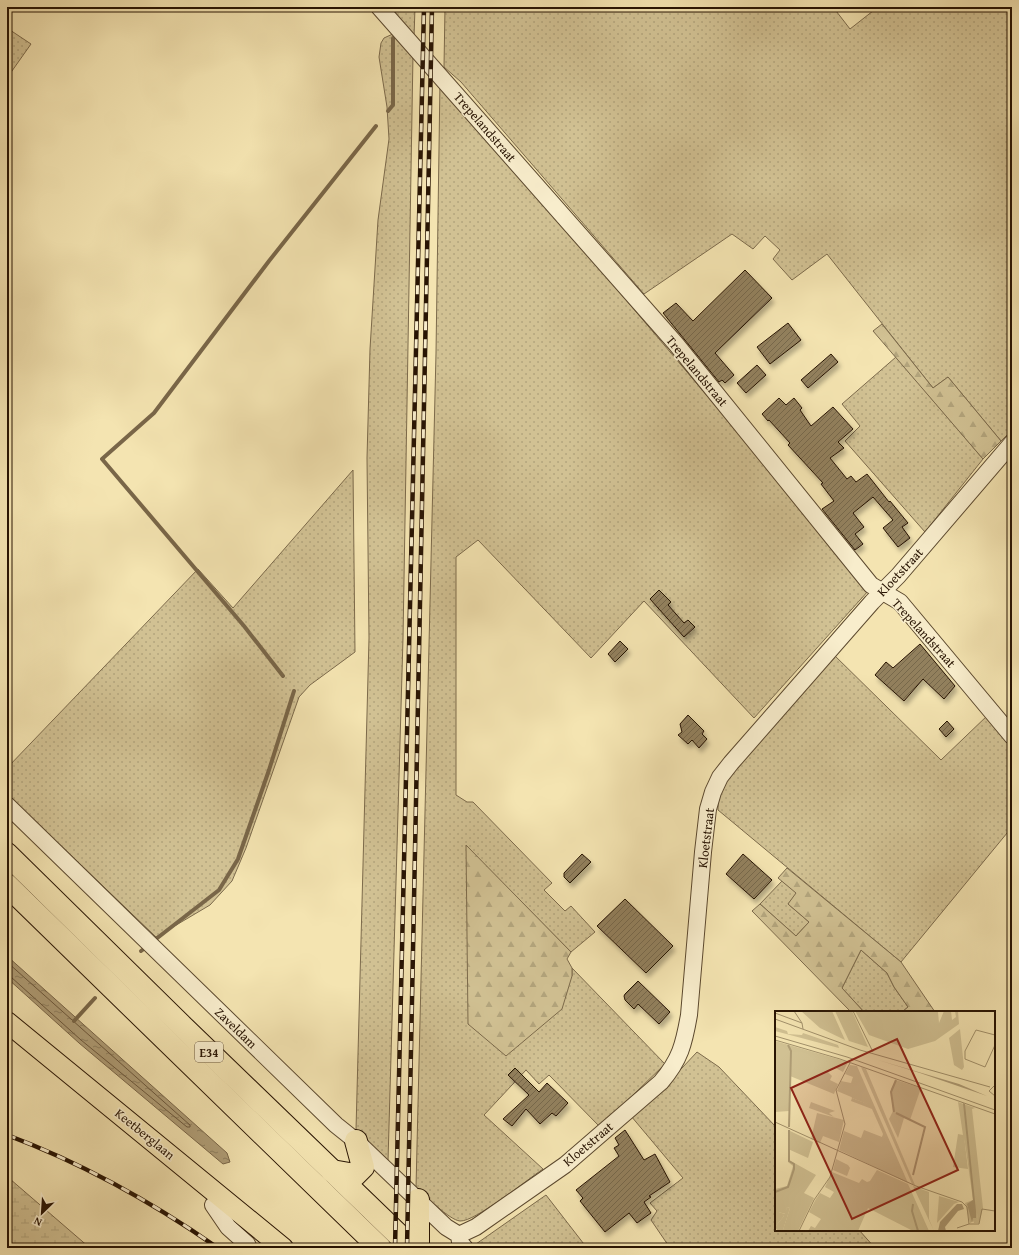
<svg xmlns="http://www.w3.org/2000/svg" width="1019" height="1255" viewBox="0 0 1019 1255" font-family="'Gentium Book Plus',serif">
<defs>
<pattern id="green-dots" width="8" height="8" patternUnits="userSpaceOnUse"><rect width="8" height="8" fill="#d1c193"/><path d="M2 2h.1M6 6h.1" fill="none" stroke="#b3a57d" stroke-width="1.8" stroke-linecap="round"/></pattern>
<pattern id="forest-firs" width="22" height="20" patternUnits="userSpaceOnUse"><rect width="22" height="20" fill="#d1c193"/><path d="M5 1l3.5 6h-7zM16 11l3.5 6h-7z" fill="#b3a57d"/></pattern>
<pattern id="wetland-marsh" width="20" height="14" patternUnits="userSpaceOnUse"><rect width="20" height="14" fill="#d1c193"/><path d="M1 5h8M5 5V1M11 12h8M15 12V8" fill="none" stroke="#b3a57d"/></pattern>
<pattern id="water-ripples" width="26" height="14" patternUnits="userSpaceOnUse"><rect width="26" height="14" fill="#af9d76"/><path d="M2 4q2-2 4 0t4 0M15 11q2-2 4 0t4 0" fill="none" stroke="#8e7f5f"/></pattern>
<pattern id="building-hatch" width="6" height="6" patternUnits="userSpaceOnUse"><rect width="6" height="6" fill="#92805d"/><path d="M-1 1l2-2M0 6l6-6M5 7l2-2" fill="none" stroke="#77684b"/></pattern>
<filter id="shadow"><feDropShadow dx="2.5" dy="4.5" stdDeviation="2" flood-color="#0004"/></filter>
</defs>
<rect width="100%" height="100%" fill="#f4e4b1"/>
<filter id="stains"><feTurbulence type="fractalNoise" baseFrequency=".005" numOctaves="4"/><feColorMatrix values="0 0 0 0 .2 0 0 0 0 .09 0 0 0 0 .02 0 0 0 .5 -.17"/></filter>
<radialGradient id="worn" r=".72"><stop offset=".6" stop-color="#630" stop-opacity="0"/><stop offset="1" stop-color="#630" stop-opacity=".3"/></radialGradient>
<g fill="url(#green-dots)" stroke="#7c6a4b">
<path d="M388,7h27l-1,31z"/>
<path d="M445,7h388l17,22 28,-22h134v423l-11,11 -53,-64 -15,11 -106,-134 -35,26 -19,-21 7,-9 -15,-14 -12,13 -21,-15 -88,60 -183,-212 -17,-15z"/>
<path d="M7,28l24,16 -24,34z"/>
<path d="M395,33l18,21 -10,584 -15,523 -32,-31 13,-492 -2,-180 3,-109 8,-129 11,-81 -2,-32 -8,-50 2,-14 3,-5z"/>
<path d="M440,80l329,389 100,121 -115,128 -110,-117 -53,57 -113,-118 -22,17v238l11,7h6l79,81 -8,7 21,21 6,-5 24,26 -24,20 -105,-106 106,130v-8l93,96 -65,63 -51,-52 -10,9 -13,-14 -42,45 59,54c-15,10 -68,53 -83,52 -11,-1 -35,-26 -44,-33l20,-835z"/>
<path d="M896,357l87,102 -58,73 -80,-91 15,-15 -18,-22z"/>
<path d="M353,470l2,182 -45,33 -11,12 -53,151 -14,33 -22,24 -54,32 -149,-143v-26l191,-199 35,39z"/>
<path d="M832,653l109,107 48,-46 23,29v84l-111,135 -183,-152v-14l3,-9z"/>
<path d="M782,881l15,12 -9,11 21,18 -13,14 -36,-32z"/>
<path d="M861,950l26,23 7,14 14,20 -6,5h-38l-22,-24z"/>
<path d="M697,1052l22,15 57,60v103h83l16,18h-211l4,-3 -17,-25 6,-9 -7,-8 33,-25 -52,-62 51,-48z"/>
<path d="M546,1195l41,53h-111v-4z"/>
</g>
<g fill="url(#forest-firs)" stroke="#7c6a4b">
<path d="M882,324l51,64 15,-11 53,64 -18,18 -110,-128z"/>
<path d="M466,845l105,107 -4,7 5,9v8l-10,33 -56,47 -38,-32z"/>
<path d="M787,868l114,94 34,50h-33l6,-5 -14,-20 -7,-14 -26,-23 -19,38 22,24h-13l-99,-101 8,-7 36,32 13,-14 -21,-18 8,-11 -18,-15z"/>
</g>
<path fill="url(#wetland-marsh)" stroke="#7c6a4b" d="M7,1178l3,1 80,69h-83z"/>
<path fill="url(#water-ripples)" stroke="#796648" d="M7,956l220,197 3,9 -7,2 -144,-121 -72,-65z"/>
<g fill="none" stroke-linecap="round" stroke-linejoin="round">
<path stroke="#6c583c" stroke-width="1" d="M7,962l175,156 8,7v2h-3l-106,-87 -70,-63 -4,-1"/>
<g stroke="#796648" stroke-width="4">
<path d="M395,9v-2"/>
<path d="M388,111l5,-6v-67"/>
<path d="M283,676l-39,-50 -142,-167 52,-46 115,-152 107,-135"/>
<path d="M156,939l63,-49 19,-31 31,-89 25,-79"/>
<path d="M141,951l4,-3"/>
<path d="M74,1021l21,-23"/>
</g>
</g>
<g fill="url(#building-hatch)" stroke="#281403" filter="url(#shadow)">
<path d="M745,270l27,28 -57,55 19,22 -9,8 -3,-3 -3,2 -56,-69 13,-10 17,18z"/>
<path d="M788,323l13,17 -31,24 -13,-17z"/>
<path d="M831,354l7,8 -30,26 -7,-8z"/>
<path d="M757,365l9,10 -20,18 -9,-10z"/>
<path d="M779,398l7,7 8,-7 8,10 -2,2 11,16 22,-19 20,22 -15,13 6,6 -14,10 17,21 4,-3 5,6 11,-8 22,28 1,-1 18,22 -6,4 8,11 -12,9 -15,-19 10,-8 -20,-23 -20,16 11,14 -9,7 8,10 -8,6 -33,-41 12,-8 -13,-17 2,-1 -35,-38 2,-2 -21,-23 -1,1 -6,-7z"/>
<path d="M659,590l12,12 -3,3 16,18 4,-3 7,7 -11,10 -34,-38z"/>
<path d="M620,641l8,8 -13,13 -7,-8z"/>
<path d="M920,644l35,42 -11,13 -21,-20 -19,22 -29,-26 11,-13 7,6z"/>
<path d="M688,715l16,16 -2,3 5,5 -8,9 -7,-8 -4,4 -10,-9 4,-3 -2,-8z"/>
<path d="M947,721l7,8 -8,8 -7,-8z"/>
<path d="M582,854l9,8 -21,21 -6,-6v-4z"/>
<path d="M743,854l29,26 -18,19 -28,-25z"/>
<path d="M625,899l48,47 -27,27 -49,-47z"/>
<path d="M638,981l32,31 -11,12 -21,-20 -4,5 -9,-9 -1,-4 1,-2z"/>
<path d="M515,1068l24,24 8,-9 21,20 -12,13 -4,-3 -12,11 -14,-15 -14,17 -9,-7 26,-24 -21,-20z"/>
<path d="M625,1130l19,30 11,-6 15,28 -21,14 2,1 -7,5 7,11 -14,10 -8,-10 -24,19 -25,-31 3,-3 -7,-8 43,-34 -5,-8 5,-3 -4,-7z"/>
</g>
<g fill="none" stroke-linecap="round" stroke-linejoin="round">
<g stroke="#5b482e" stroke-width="18">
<g id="minor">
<path d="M379,7l297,337 195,241 29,17 112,134"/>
<path d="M7,805l329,320 20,16 90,86 13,8 1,7 5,6"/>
<path d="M213,1205l15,22 19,17 2,4"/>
<path d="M459,1235l17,-8 89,-62 96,-83c19,-22 23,-38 28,-67l14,-163 5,-43 5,-17 7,-15 11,-14 141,-161 26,-26 114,-133"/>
</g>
</g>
<g stroke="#281403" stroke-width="22">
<path id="major" d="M7,1022l276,226"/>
</g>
<g stroke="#281403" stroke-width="24">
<g id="highway">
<path d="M7,854l175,172 230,222"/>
<path d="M7,885l164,160 209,203"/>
<path d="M332,1171l23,4 8,-8 -7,-26"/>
<path d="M418,1200v48"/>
</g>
</g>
<use href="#minor" stroke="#f8edcc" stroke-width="16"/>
<use href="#major" stroke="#f4e4b1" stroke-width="20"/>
<use href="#highway" stroke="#f4e4b1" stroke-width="22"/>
<g stroke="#281403" stroke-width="4.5">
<g id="rail">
<path d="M7,1135c75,28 145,67 211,113"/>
<path d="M395,1248l29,-1241"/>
<path d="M407,1248l25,-1241"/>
</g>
</g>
<use href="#rail" stroke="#f8edcc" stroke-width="3" stroke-dasharray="9" stroke-linecap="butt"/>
</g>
<g text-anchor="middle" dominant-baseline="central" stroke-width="3" stroke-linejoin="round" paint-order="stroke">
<rect fill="#f8edcc" stroke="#66553f" stroke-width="1" x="195" y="1042" width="28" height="20" rx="3"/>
<g font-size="12" font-weight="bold" fill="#281403">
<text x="209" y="1052">E34</text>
</g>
<g font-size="13" fill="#281403" stroke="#f8edcc">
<text transform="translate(485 127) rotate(49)">Trepelandstraat</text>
<text transform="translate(697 371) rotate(50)">Trepelandstraat</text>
<text transform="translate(900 572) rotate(-47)">Kloetstraat</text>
<text transform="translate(924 633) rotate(48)">Trepelandstraat</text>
<text transform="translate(706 838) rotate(-83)">Kloetstraat</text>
<text transform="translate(236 1028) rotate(44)">Zaveldam</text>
<text transform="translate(145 1134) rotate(39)">Keetberglaan</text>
<text transform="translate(588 1144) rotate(-40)">Kloetstraat</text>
</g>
</g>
<g transform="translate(775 1011)">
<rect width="220" height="220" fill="#f4e4b1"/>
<path d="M26,0h31l13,29 -25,-12zM60,0h17l16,36 -19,-6zM0,30l73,21 -5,10 -9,-5 -6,5 4,4 -2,4 8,4 -4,10 -44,-18 -1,35 -14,1zM75,54l7,1 51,117 -69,-33 5,-19 17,7 3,-8 18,7 1,-3 -11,-25 -21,-8 1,-3 16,6 -31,-13 4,-10 10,2 2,-6 -8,-3zM86,56l5,2 49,116 -3,-1zM121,69l25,8 -11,32 -6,-2 -6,20 -9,-19 4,-8 -2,-22zM183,91l17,6 -3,1 11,99 -4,15h-5l-1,-3 5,-1 -14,-83 4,33 -15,-2 5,-33 5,1zM42,102l27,7 -5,22 -16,-6 -3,7 -9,-4zM13,119l25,12 -5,16 -20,-9 1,11 27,15 -12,18 10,5 -16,33 -15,-1 7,-22 -3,-1 -1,7 -8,-2 6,4 -9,11v-38l12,-3 6,-20 -5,-4zM61,148l12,6 2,3 -3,8 -14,-6zM102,159l31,14 21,47h-16l-45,-23 -10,23h-50l3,-5 4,2 6,-9 -12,-7 7,-13 4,-6 10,5 4,-6 -9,-5 7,-15 27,11 3,-4 5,3 3,-1zM138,175l16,6v27l5,12zM164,185l20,6 -5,2 -17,19z" fill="#d1c193"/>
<path d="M0,16l12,4 1,3 14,1 1,-2 35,12 1,3 -64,-17zM79,73l5,2 9,18 -16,-6 -2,-6zM36,91l24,9 -6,2 5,4 -25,-9zM194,124l9,84 -8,4 -5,-20 8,-3 -9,-64zM12,196l3,1 -7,22 -5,1 -3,-4 9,-11 -6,-2v-2l7,2z" fill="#d1c193"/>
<path d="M80,0h80l3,1 1,11 5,-12h7l1,9 4,-3 -1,-6h3l1,13 -24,17 -27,8 -39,-14zM185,18l4,38 -2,3 -8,-5 -5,-27z" fill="#d1c193"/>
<path d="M103,49l81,24 28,12 -67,-23zM188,92l2,1 11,107v7h-3l-1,4 -5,-18 6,-4zM182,193h5l2,5 -6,2 -13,16 1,4h-8l2,-9z" fill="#af9d76"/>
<path fill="none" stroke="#af9d76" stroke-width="2" d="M13,34l3,6 -2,76M119,101l-3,-20 5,-12M121,102l29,14 -12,48M0,181l13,-5 6,-18v-5l-5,-3v-31M138,193l-1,7 6,20"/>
<path fill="none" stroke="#a2916b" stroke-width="1" d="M19,0l8,12M78,0l20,41M0,2l27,10 1,6M0,8l85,31 130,37M220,24l-19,-5 -11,21v8l20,8 10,-22M0,25l72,21 148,53M0,29l65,19 155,55M220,74l-6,6 6,5M0,111l141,64 46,16 5,5 2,17h10l3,-15 13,2M182,217l12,-4M24,220l15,-31 16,-23 15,-53 -9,-34 14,-27"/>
<path fill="#8f2418" fill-opacity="0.15" stroke="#8f2418" stroke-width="2" d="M122,28l61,131 -106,49 -61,-131z"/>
<rect width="220" height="220" fill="none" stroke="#281403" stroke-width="2"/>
</g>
<rect width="1019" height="1255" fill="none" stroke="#f4e4b1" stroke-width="24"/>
<rect x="8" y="8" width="1003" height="1239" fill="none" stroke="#281403" stroke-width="2"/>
<rect x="12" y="12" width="995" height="1231" fill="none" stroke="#281403"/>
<g transform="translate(42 1213) rotate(205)" stroke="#f8edcc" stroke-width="3" paint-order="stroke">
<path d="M0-3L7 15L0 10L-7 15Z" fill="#281403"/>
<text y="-6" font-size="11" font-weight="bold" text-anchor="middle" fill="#281403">N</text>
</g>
<rect width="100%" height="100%" filter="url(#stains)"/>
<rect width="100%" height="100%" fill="url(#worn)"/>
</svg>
